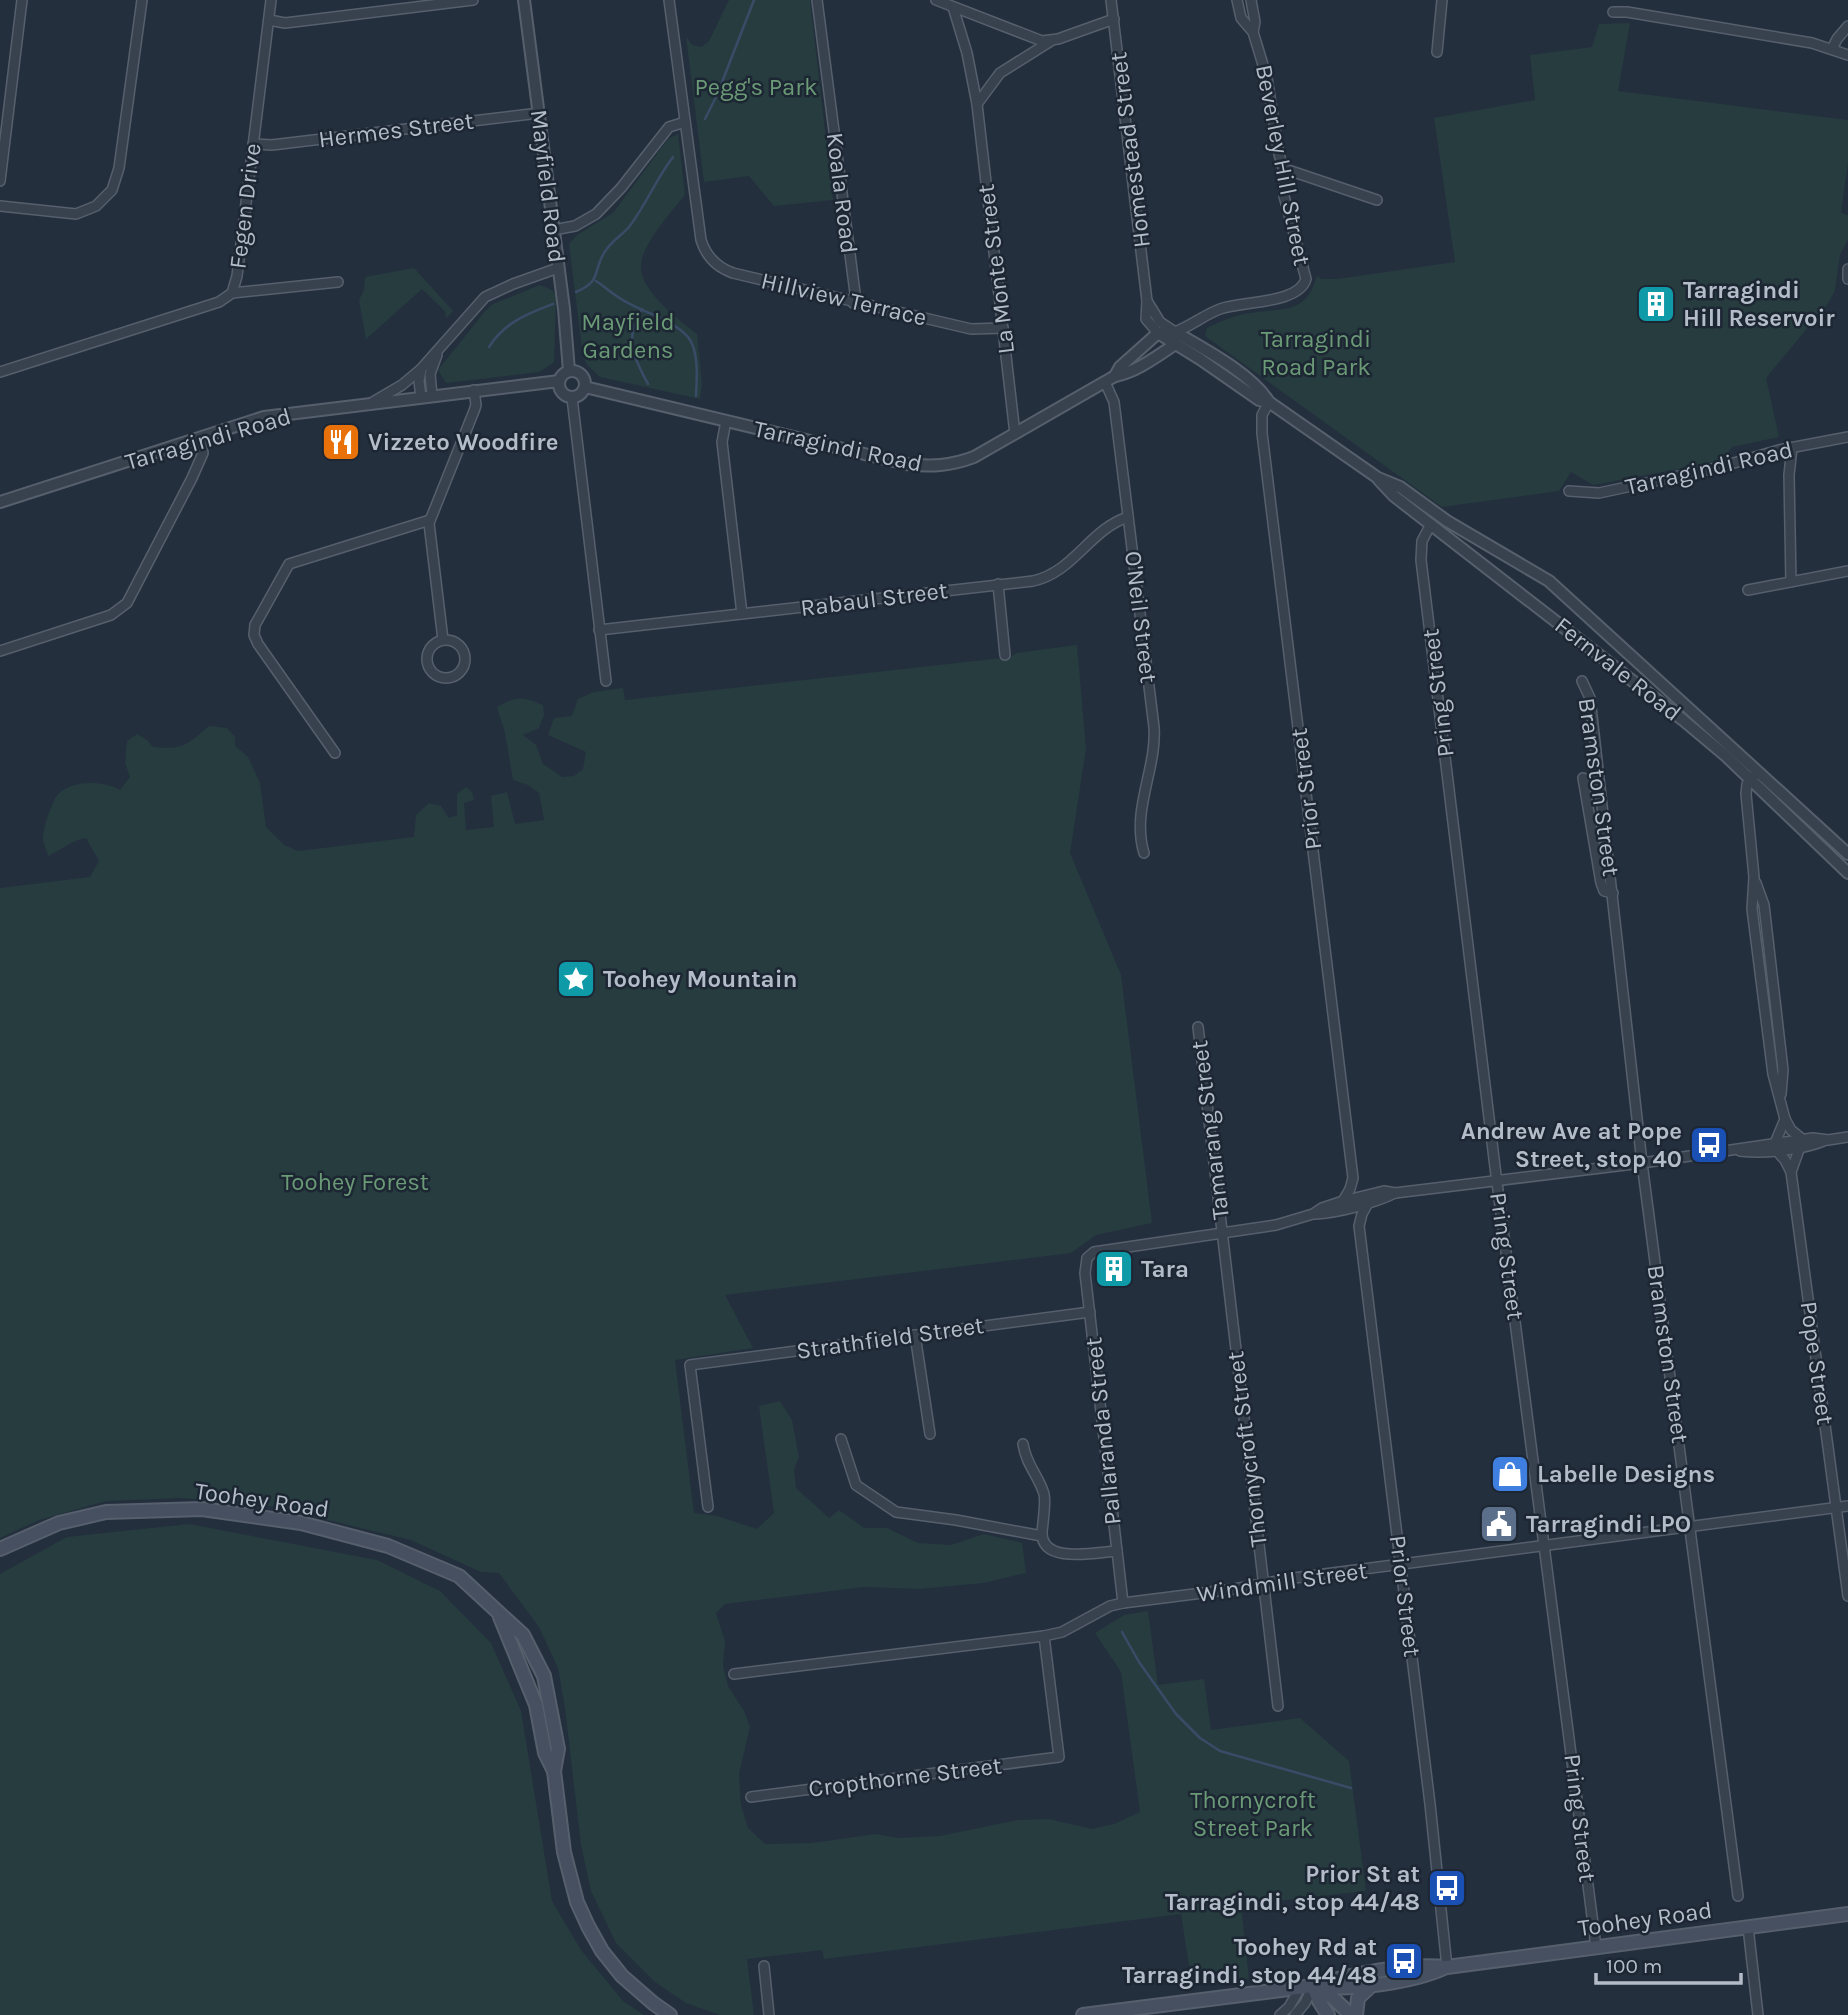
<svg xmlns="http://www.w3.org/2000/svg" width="1848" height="2015" viewBox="0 0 1848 2015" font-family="Karla,sans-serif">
<rect width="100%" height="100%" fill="#242f3e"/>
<g fill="#263c3f">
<path d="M729,0h81l23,200 -59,6 -25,-30 -45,6 -18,-146 6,9 9,2 8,-6z"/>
<path d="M1630,23l-12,68 230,29v43l-7,50 7,2v24l-8,16 -5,35 -6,12 -63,76 13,59 -47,10 -11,14 -128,24 -22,-13 -12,19 -117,16 -237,-171 2,-8c14,-7 28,-13 43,-15 34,-6 55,3 67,-37l5,3h15l118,-17 -21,-144 101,-18 -5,-45 62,-8 7,-23z"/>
<path d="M678,134l7,61c-13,16 -42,48 -44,69 -3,26 38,56 56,70l5,50 -2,15 -100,-22 -13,-12 -4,-9 -14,-112 8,-9 36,-22 55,-74z"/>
<path d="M414,268l39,43 -7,7 -1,-7 -23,-22 -56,50 -7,-39 5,-10 1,-13z"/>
<path d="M540,285l12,5 4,6 -2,66 -15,10 -93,11 -8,-13 48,-60 7,-6z"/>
<path d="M1077,645l9,104 -16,104 51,122 31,248 -56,12 -25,18 -346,42 28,53 -78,12 19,153 23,3 40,13 17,-16 -15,-107 21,-5 12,19 7,37 -5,12 2,19 33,30 10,-8 25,18h23l31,15 33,2 33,-11 38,9 4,30 -43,10 -64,6 -55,-2 -139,17 -9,9 9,28 -2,25 5,20 16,25 6,16 -11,47 2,31 7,23 17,16 47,-1 64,-9 22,4 42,-2 78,-16 31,-1 43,10 22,-5 26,-12 -19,-140 -26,-39 29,-18 24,-4 10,74 46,-6 7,51 89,-12 49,43 17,130 -125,14 8,74 -57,6 -11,-71 -357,45 -2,-9 -75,9 7,56h-34l-34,-12 -31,-21 -39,-39 -25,-52 -10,-46 -16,-137 -7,-40 -19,-41 -40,-54 -18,-1 -70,-32 -154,-37 -76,-5 -75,3 -67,19 -39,18v-650l90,-11 9,-16 -13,-23c-12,1 -25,12 -38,18 -1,-5 -4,-11 -5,-16 -1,-9 9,-39 15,-46 16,-15 46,-13 62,-4l10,-13 -5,-14 2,-22 10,-7 10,6 6,7c31,3 34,-2 56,-21l18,2 8,9v9l13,11 12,26 6,44 18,18 14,6 116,-14 2,-22 13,-12 12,3 8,12 8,-3v-21l9,-7 6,5 2,8 -10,3 2,27 28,-3 -3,-31 16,-4 8,32 29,-4 -5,-27 -11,-8 -15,-5 -8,-47 -8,-26c20,-11 24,-11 46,-2l1,10 -5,13 -16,7 13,10 7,19 19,13 12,-1 9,-7 3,-17 -38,-17 6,-17 18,-2 6,-17 16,-7 29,-4 2,12 386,-43 5,-4z"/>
<path d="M189,1524l188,36 63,31 51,52 30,68 31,190 29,49 42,51 21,14h-644v-441l67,-37z"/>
</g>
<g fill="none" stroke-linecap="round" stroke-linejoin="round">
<g stroke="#394c67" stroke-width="2.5">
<path d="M705,119l12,-24 37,-95"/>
<path d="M596,281c8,5 14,11 22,16 21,15 52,20 70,40 11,13 9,42 8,59"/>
<path d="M576,292c28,-12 15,-21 30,-42 6,-9 16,-15 23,-23 17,-22 27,-48 44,-70"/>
<path d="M642,309c-18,30 -9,46 6,75"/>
<path d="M489,347c16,-25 38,-33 64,-43"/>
<path d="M1122,1632l17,30 37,52 24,24 20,13 131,37"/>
</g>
<g stroke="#565f6c" stroke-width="12">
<g id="minor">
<path d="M669,0l32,240c5,16 15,27 32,33l238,56 32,-1"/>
<path d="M817,0l38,293 -2,10"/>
<path d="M936,0l106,41 16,-2 56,-20"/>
<path d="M1111,0l36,301 -1,18 12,14"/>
<path d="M1251,0l4,22 -2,10"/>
<path d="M953,7l14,46 10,51 38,330"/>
<path d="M1613,12h14l185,31 36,12"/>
<path d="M269,20l16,3 188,-23"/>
<path d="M1832,49l5,-10 11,-13"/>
<path d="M1437,52l5,-52"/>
<path d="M977,104l23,-31 51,-32"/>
<path d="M253,144l19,1 267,-32"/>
<path d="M1285,169l92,31"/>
<path d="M0,181l22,-181"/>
<path d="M0,206l76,8 20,-8 16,-16 7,-22 23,-168"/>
<path d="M553,230l22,-4 21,-12 25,-26 48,-61 16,-5"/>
<path d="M1848,269v10"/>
<path d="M232,293l106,-11"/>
<path d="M1147,301l13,21 15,10c16,-6 29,-17 45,-23 22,-8 79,-5 86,-30l-22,-83 1,-21 -6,-21 -12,-76 -14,-46 -12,-14 -4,-18"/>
<path d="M0,372l219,-70 13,-9 5,-17 34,-276"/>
<path d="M1105,382l9,20 40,325c3,42 -23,83 -10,126"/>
<path d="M432,395l-2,-21 7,-19"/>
<path d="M421,397l-2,-16 2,-12 64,-72 28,-13 45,-16"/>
<path d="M572,398l34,283"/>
<path d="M373,402l29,-17 19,-16"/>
<path d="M1269,402l-7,13v18l91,745 -3,11 -7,12"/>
<path d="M726,421l-4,21 20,172"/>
<path d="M1569,491l30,2 121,-26 59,-17 69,-13"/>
<path d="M1431,524l-9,17 -1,19 74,607 101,780"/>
<path d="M1791,582l-2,-107 3,-27"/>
<path d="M998,584l7,71"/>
<path d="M1748,590l100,-19"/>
<path d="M599,630l434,-49c41,-9 57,-52 95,-64"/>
<circle cx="446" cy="659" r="19"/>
<path d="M443,640l-14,-117 45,-112 2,-6 -2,-15"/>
<path d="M0,651l111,-36 16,-12 65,-125 11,-25 -3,-15"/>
<path d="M1582,681l8,17 52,465 96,733"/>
<path d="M335,753l-77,-109 -4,-9 1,-10 34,-61 141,-44"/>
<path d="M1754,776l-7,8 -1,10 8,83 -2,32 21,165 12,45 6,11 11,9"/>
<path d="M1583,778l18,105 3,8 9,2"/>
<path d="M1756,883l8,22 19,165 -2,24"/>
<path d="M1198,1027l80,679"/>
<path d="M1775,1143l10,-24"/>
<path d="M1776,1150l9,10 6,12 57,424"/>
<path d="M1740,1151c24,3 64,-1 86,-11"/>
<path d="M1791,1172l9,-25"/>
<path d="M1368,1203l-6,11 -3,12 71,578 17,163"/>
<path d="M1315,1214c22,-1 60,-11 80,-21"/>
<path d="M915,1335l15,99"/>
<path d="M841,1439l15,46 40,27 60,8 86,16"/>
<path d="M1023,1444c3,21 16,32 21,50 2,8 -1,28 -2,38 -1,33 55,20 75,19"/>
<path d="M708,1507l-18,-142 400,-53"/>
<path d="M1123,1603l-38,-330 2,-15 7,-6 182,-27 37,-11 9,-6 21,-7 41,-10 11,2 247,-30 171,-25 15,2 20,-3"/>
<path d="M734,1674l310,-38 18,-4 48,-26 13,-3 111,-14 60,-11 554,-72"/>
<path d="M751,1797l308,-40 -15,-121"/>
<path d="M1748,1927l10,88"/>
<path d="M764,1966l5,49"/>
<path d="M1280,2015l9,-8 11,-19"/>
<path d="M1295,2015l10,-12 8,-17"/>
</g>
</g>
<g stroke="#565f6c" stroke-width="14">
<g id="tertiary">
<path d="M524,0l40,309 5,62"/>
<path d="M1175,332c29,17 77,42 94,70l109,76 22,9 47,34 102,60 299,273"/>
<path d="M1158,333l42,26 59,41 10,2"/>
<circle cx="572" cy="384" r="13"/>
<path d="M1115,376l5,-9 38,-34h7"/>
<path d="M585,387l321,77c25,3 44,2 68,-7l141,-81c21,-4 41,-19 59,-31l1,-13"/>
<path d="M1379,480l15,16 289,224 43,36 122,117"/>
<path d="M0,502l264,-85 295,-36"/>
</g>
</g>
<g stroke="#565f6c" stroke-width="16">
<g id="secondary">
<path d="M0,1549l59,-26 47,-11 96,-3 99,14 87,23 71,30 64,59 21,41 14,73 -4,22 10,81 13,50 11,24 14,25 20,25 31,27 17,12"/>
<path d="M500,1617l36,88 9,48 9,18"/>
<path d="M1313,1986l6,15 9,14"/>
<path d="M1317,1986c34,5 96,-4 127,-18"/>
<path d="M1317,1988l16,10 18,17"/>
<path d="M1083,2015l230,-29c40,-12 93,-23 134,-19l401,-53"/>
<path d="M1356,2015l2,-17 15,-14"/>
</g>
</g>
<use href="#minor" stroke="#38414e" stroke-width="9"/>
<use href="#tertiary" stroke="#38414e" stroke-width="10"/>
<use href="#secondary" stroke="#465061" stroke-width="12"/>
</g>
<defs>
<g id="building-square" transform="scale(2.0125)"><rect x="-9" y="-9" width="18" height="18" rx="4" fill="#0f9aa8" stroke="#1d2633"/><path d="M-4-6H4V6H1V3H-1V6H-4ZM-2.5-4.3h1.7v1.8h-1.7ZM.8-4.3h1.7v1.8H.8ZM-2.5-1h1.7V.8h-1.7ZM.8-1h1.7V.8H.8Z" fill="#fff"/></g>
<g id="restaurant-square" transform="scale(2.0125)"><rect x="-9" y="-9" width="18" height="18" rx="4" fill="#e8710a" stroke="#1d2633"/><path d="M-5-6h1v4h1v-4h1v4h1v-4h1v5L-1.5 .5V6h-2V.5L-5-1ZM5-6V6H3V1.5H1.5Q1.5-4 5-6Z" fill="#fff"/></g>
<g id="sight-square" transform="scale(2.0125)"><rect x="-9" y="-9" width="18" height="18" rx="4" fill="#0f9aa8" stroke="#1d2633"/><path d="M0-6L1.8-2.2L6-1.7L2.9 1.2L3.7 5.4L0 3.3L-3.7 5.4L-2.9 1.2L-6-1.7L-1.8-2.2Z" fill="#fff"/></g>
<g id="bus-square" transform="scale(2.0125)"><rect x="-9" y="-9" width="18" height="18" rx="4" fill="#1a4fb4" stroke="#1d2633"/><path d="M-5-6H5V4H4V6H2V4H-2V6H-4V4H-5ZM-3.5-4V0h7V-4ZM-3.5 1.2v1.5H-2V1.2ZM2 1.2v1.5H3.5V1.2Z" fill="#fff"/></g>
<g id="shop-square" transform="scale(2.0125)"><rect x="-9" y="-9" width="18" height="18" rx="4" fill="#3f7fe0" stroke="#1d2633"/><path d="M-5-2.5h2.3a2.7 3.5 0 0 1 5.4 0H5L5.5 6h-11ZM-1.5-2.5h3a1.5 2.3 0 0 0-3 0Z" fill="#fff"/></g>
<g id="civic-square" transform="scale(2.0125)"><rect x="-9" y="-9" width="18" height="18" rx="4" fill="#5c6f8a" stroke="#1d2633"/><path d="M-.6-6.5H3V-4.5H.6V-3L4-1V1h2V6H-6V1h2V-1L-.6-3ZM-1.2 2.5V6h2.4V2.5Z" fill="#fff"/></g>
</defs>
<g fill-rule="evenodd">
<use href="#building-square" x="1656" y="304"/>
<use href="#restaurant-square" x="341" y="442"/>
<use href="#sight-square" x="576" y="979"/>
<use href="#bus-square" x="1709" y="1145"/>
<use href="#building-square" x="1114" y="1269"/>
<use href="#shop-square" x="1510" y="1474"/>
<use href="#civic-square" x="1499" y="1524"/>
<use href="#bus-square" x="1447" y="1888"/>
<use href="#bus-square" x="1404" y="1961"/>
</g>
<g text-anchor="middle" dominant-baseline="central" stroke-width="5" stroke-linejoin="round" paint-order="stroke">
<g font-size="24" fill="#6b9a76" stroke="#1d2633">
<text x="756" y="87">Pegg's Park</text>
<text x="628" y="322">Mayfield<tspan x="628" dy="28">Gardens</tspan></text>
<text x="1316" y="339">Tarragindi<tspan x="1316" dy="28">Road Park</tspan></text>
<text x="355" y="1182">Toohey Forest</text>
<text x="1253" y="1800">Thornycroft<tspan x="1253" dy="28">Street Park</tspan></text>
</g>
<g font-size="24" fill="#b4bcc9" stroke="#1d2633">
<text transform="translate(396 130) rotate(-7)">Hermes Street</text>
<text transform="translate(1130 150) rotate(-97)">Homestead Street</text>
<text transform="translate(1283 165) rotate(79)">Beverley Hill Street</text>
<text transform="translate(548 186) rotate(83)">Mayfield Road</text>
<text transform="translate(842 193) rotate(83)">Koala Road</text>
<text transform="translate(245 206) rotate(-83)">Fegen Drive</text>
<text transform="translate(996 269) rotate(-97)">La Monte Street</text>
<text transform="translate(844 299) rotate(13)">Hillview Terrace</text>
<text transform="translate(208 439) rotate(-16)">Tarragindi Road</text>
<text transform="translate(838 446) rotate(12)">Tarragindi Road</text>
<text transform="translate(1709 468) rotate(-13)">Tarragindi Road</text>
<text transform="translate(874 599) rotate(-7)">Rabaul Street</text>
<text transform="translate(1141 617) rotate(83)">O'Neil Street</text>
<text transform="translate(1618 669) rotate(38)">Fernvale Road</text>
<text transform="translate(1438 693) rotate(-97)">Pring Street</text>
<text transform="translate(1599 787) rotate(82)">Bramston Street</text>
<text transform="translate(1306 789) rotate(-97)">Prior Street</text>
<text transform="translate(1210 1130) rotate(-97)">Tamarang Street</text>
<text transform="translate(1507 1256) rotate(82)">Pring Street</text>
<text transform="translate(890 1338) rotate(-8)">Strathfield Street</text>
<text transform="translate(1668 1354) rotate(82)">Bramston Street</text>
<text transform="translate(1817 1363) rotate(82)">Pope Street</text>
<text transform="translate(1103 1431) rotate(-96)">Pallaranda Street</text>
<text transform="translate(1247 1449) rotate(-97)">Thornycroft Street</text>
<text transform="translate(262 1500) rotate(8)">Toohey Road</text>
<text transform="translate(1282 1582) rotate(-8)">Windmill Street</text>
<text transform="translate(1405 1596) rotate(83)">Prior Street</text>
<text transform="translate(905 1777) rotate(-7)">Cropthorne Street</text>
<text transform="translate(1580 1818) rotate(83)">Pring Street</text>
<text transform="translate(1645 1919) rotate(-8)">Toohey Road</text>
</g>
<g font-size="24" font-weight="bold" fill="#b4bcc9" stroke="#1d2633" text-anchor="start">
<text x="1683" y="290">Tarragindi<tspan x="1683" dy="28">Hill Reservoir</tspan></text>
<text x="368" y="442">Vizzeto Woodfire</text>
<text x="603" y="979">Toohey Mountain</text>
<text x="1682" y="1131" text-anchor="end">Andrew Ave at Pope<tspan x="1682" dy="28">Street, stop 40</tspan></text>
<text x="1141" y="1269">Tara</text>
<text x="1537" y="1474">Labelle Designs</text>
<text x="1526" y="1524">Tarragindi LPO</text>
<text x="1420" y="1874" text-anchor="end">Prior St at<tspan x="1420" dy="28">Tarragindi, stop 44/48</tspan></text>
<text x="1377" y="1947" text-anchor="end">Toohey Rd at<tspan x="1377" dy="28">Tarragindi, stop 44/48</tspan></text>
</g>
</g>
<path d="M1596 1973v10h145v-10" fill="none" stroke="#b4bcc9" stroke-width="3.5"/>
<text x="1606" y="1973" font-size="21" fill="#b4bcc9" stroke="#1d2633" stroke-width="5" paint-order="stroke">100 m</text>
</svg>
